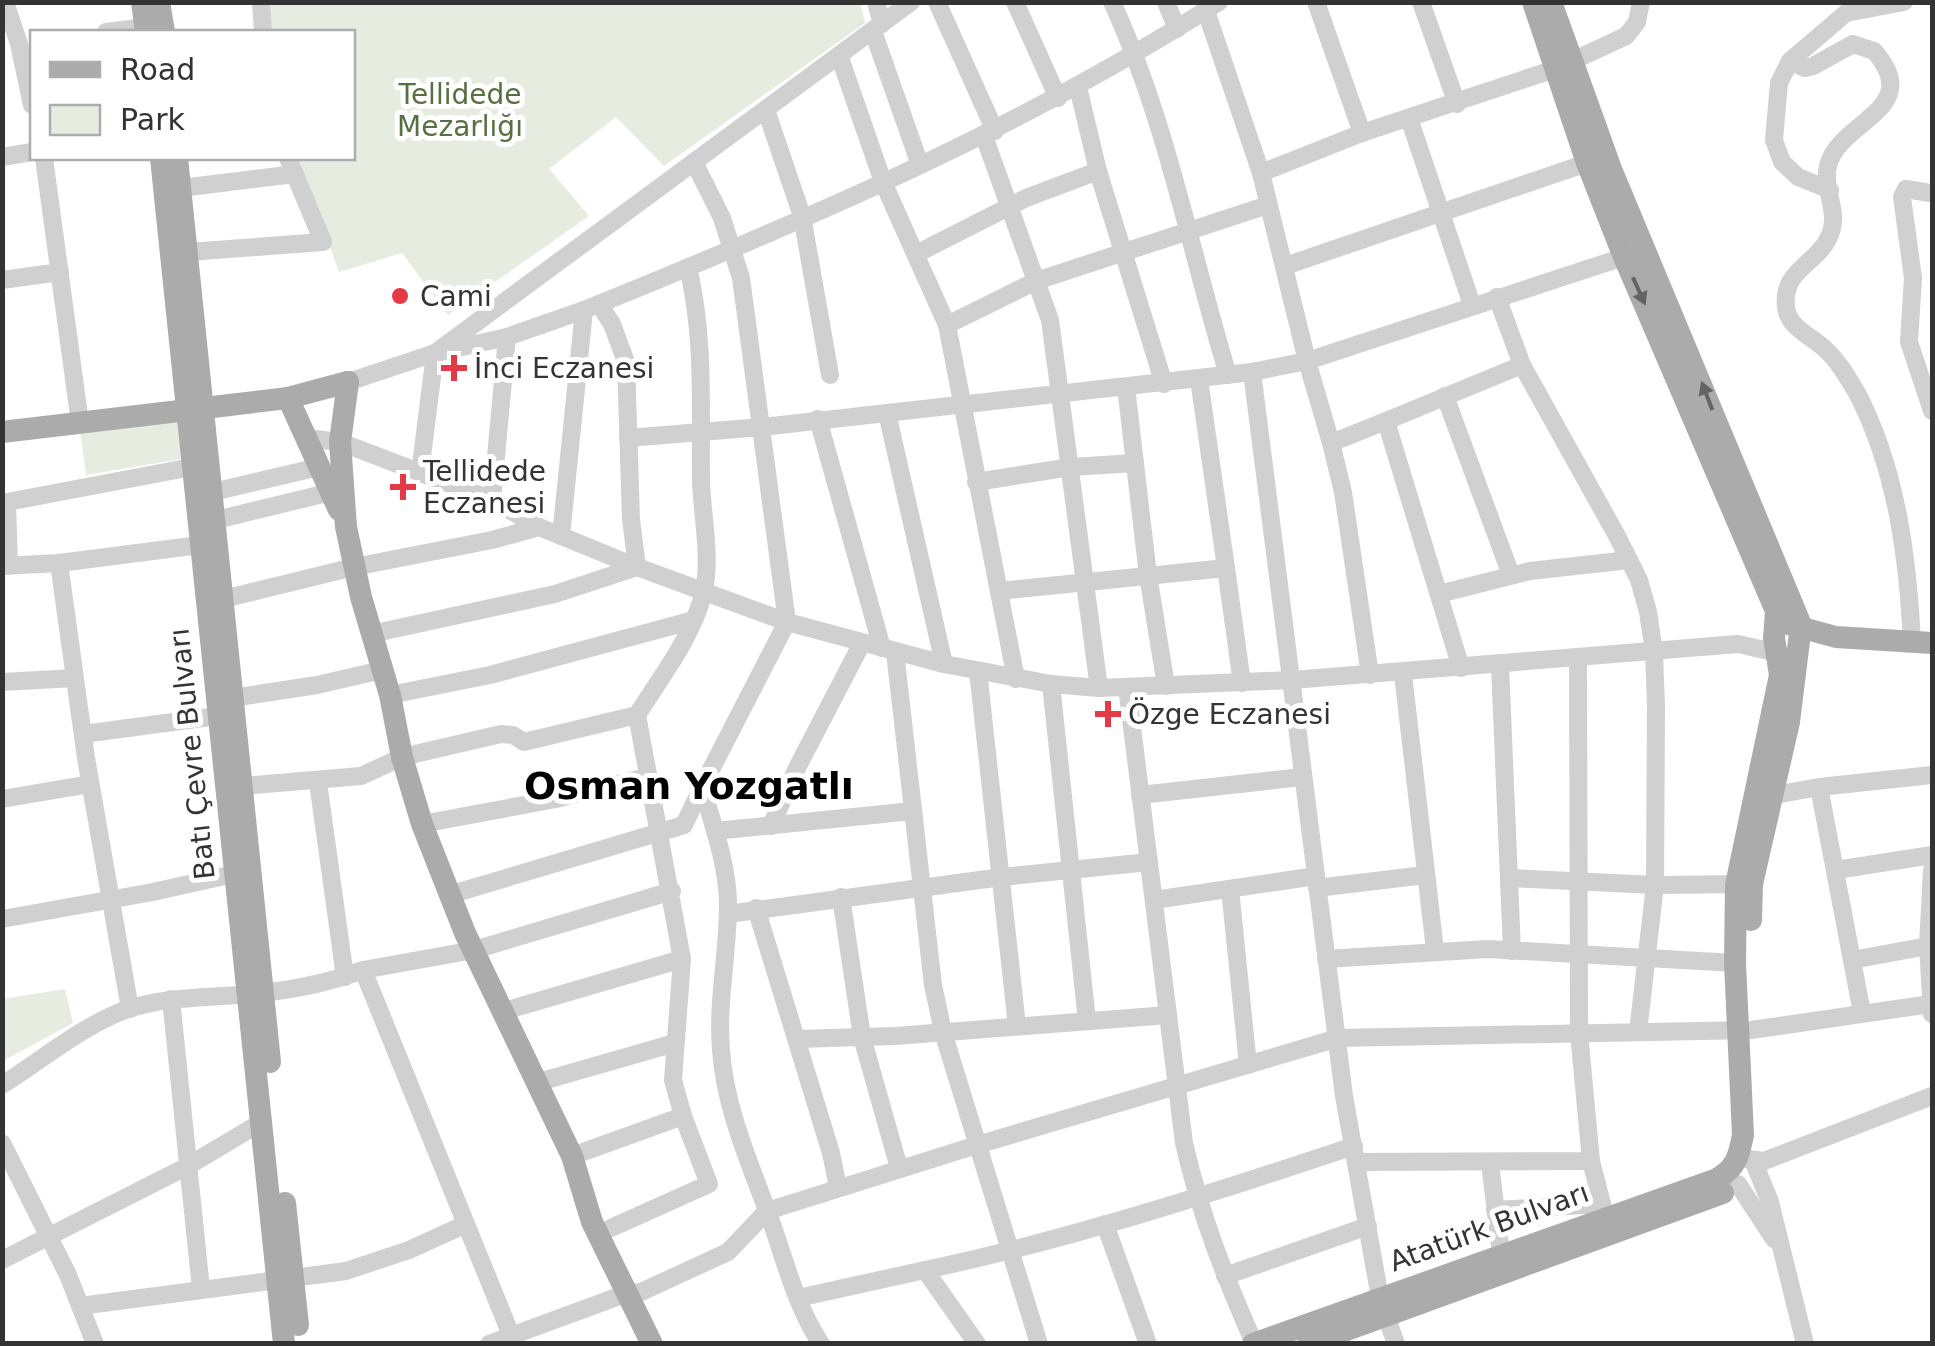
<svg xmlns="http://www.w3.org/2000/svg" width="1935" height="1346" viewBox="0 0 1935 1346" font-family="'DejaVu Sans',sans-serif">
<rect width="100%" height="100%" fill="#fff"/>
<g fill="#e6ecdf">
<path d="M860,2l5,21 -201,143 -48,-49 -67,52 40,47 -141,99 -46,-62 -63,19 -41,-114h54v-126h-83l-3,-29z"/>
<path d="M180,413l7,45 -101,17 -6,-46z"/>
<path d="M65,989l8,34 -70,38v-62z"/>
</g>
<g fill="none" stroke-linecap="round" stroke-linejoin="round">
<g stroke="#d0d0d0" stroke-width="18">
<path d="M5,2l14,42 13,61"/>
<path d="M261,2l2,30"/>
<path d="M876,2l6,22"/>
<path d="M937,2l58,129"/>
<path d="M1015,2l43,96"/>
<path d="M1112,2c55,120 78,248 116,373"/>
<path d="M1166,2l11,27"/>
<path d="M1316,2l46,131"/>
<path d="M1421,2l36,102"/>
<path d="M1206,11l55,162 46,188 24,82 12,49 27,183"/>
<path d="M873,31l47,134"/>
<path d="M106,32l39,-5"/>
<path d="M839,55l44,127 64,143 89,-44 232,-76"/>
<path d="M1790,61l15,7 8,-2 40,-22 21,7c52,59 -35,69 -46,115 -6,26 14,47 0,73 -13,26 -46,31 -42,68 2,21 27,30 40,43 13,12 22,28 31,43 40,77 51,166 55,250"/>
<path d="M1078,87l20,84 66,213"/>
<path d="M766,110l36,106 28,159"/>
<path d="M1409,118l63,187"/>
<path d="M984,136l66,184 49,368"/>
<path d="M2,157l30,-5"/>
<path d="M44,158l36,265"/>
<path d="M694,162l28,56 19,60 46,344 -85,165c11,38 26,79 26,118 0,49 -11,96 -7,145 4,60 31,118 51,174 14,40 25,84 49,120"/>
<path d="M1261,173l101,-40 193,-64 71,-33 11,-14 4,-20"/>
<path d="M181,188l114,-14"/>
<path d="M1830,190l-32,-13 -16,-15 -8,-22 5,-57 11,-22 56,-48 58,-11"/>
<path d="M1930,193l-24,-4 -4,8 11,81 -4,64 23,69"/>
<path d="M188,252l135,-10 -35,-84"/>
<path d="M916,254l110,-56 72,-27"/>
<path d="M1285,266l302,-103"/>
<path d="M2,280l58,-8"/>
<path d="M1497,297l25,68 95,171 22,44 9,32 6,40 2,55 -1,178 -17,147"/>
<path d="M947,325l69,354"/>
<path d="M507,337l77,-27"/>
<path d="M1252,372l92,724 36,202 16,46"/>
<path d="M348,382l87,-29 476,-351"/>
<path d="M1126,387l22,188 18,111"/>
<path d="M1445,396l66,179"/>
<path d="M887,413l57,251"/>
<path d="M818,419l64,229"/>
<path d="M1386,421l136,-56"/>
<path d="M306,438l34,4 152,58 47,27 98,40 150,55 157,42 107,20 48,4 193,-8 446,-36 40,9"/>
<path d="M628,438l134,-11 490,-55 55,-11 329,-108"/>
<path d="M1331,443l55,-22 75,247"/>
<path d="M420,473l15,-120 72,-16 -15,163"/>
<path d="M976,482l95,-15 64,-4"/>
<path d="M213,492l106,-25"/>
<path d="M216,520l115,-28"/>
<path d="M561,536l23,-226c218,-88 436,-181 635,-308"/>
<path d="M59,563l27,195 44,251"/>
<path d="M2,566l57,-3 141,-18"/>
<path d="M9,566l-2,-64 185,-35"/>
<path d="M1226,568l16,115"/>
<path d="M999,591l227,-23 -27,-189"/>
<path d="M1439,594l91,-23 99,-11"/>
<path d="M223,599l131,-32 138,-27 47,-13"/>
<path d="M371,634l184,-40 82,-27 -6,-48 -5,-157 -14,-38 -13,-20"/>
<path d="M895,652l38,333 10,47 96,312"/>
<path d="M1500,665l12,286"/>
<path d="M978,671l39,355"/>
<path d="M1403,674l32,276"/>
<path d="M2,682l73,-4"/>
<path d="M1051,684l36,337"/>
<path d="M1127,687l57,456c16,71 41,134 70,200"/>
<path d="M390,695l100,-20 204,-55"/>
<path d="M83,734l135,-18 14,-18 85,-13 65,-15"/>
<path d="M318,782l27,195"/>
<path d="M1819,787l43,226"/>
<path d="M231,792l12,-6 118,-10 41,-19 99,-23 12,1 11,7 113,-27"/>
<path d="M1140,795l162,-18"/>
<path d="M1763,797l56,-10 113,-12"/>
<path d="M2,799l88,-15"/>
<path d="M422,824l134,-25 91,-22"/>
<path d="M771,826l26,-58 65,-125"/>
<path d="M715,831l198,-20"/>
<path d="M1836,870l96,-15"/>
<path d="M1510,878l145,7 92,-1"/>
<path d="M1317,888l108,-13"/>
<path d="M1230,889l18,176"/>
<path d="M449,895l235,-70 18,-38"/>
<path d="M841,897l21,140 37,131"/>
<path d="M1154,900l162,-24"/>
<path d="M756,908l75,245 7,34"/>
<path d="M728,914l274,-37 147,-15"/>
<path d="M2,919l151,-27 94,-21"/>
<path d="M1326,959l162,-10 247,14"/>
<path d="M1852,960l76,-14"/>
<path d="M363,970l111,-20 198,-59"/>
<path d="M171,999l30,290"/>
<path d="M504,1011l178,-52"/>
<path d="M1932,1014l-4,-68 4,-76"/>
<path d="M797,1039l98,-3 273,-21"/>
<path d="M539,1082l136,-39"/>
<path d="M2,1085c40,-25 81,-60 126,-76 40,-13 81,-11 122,-15 37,-3 78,-11 113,-24l148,365"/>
<path d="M2,1143l66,132 27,69"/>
<path d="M572,1156l111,-40 -10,-36 9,-121 -45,-244c24,-38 54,-76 66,-120 9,-37 -1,-77 -2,-115 -1,-73 4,-141 -13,-213"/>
<path d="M1739,1158l25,3 168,-65"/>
<path d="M1753,1160l17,42 35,142"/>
<path d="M1591,1161l11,43 -1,10"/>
<path d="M1357,1162l234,-1 -12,-128 -1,-374"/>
<path d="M1490,1163l11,91"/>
<path d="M1738,1184l36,55"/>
<path d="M1495,1210l107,-6"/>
<path d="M1105,1224l43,120"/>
<path d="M611,1228l98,-44 -26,-68"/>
<path d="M2,1260l184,-93 76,-45"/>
<path d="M925,1270c146,-31 288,-77 429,-124"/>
<path d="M1225,1276l143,-50"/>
<path d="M798,1298l127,-28 52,74"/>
<path d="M80,1306l266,-35 63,-21 55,-25"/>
<path d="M489,1344l136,-50 16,-2 87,-40 39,-41 210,-66 361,-107 413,-8 180,-26"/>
</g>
<g stroke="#ababab" stroke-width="22">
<path d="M142,2l4,30"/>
<path d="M159,2l5,30"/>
<path d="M1551,2l60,167 190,456 -12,97 -37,162 -1,36"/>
<path d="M161,158l123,1186"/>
<path d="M177,158l93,904"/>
<path d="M348,382l-8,60 6,85 15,70 29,98 12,62 20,67 43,109 107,223 20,66 60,122"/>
<path d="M288,398l51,112"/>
<path d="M2,432l286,-34 60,-16"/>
<path d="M1788,624l48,13 96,6"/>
<path d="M285,1203l13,122"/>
<path d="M1253,1344l464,-165c19,-11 22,-23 26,-44l-8,-172 1,-78 44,-210 -6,-37 2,-27 -152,-354 -37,-94 -54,-161"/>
<path d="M1308,1344l415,-151"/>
</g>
</g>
<defs><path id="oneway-solid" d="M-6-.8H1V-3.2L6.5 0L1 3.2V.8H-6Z" transform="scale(2.5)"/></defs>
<g fill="#636363">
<use href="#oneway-solid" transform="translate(1639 291) rotate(66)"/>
<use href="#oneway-solid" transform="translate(1707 396) rotate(-111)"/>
</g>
<g fill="#e63946" stroke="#fff" stroke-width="4">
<circle cx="400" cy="296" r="10"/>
<path d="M449 353h10v10h10v10h-10v10h-10v-10h-10v-10h10z"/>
<path d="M398 472h10v10h10v10h-10v10h-10v-10h-10v-10h10z"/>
<path d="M1103 699h10v10h10v10h-10v10h-10v-10h-10v-10h10z"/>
</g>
<g text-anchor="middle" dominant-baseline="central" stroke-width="10" stroke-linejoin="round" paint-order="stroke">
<g font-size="28" fill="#56703f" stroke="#fff">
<text x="460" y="94">Tellidede<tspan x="460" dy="32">Mezarlığı</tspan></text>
</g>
<g font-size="28" fill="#333" stroke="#fff" text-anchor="start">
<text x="420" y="296">Cami</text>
<text x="474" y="368">İnci Eczanesi</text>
<text x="423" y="471">Tellidede<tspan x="423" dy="32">Eczanesi</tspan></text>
<text x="1128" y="714">Özge Eczanesi</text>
</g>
<g font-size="28" fill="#333" stroke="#fff">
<text transform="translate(192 754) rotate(-96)">Batı Çevre Bulvarı</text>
<text transform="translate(1489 1227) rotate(-20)">Atatürk Bulvarı</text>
</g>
<g font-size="38" font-weight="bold" fill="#000" stroke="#fff">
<text x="689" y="786">Osman Yozgatlı</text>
</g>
</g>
<rect width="1935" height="1346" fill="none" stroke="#333333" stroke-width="10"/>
<rect x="30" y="30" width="325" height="130" fill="#ffffff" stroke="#adadad" stroke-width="2.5"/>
<rect x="50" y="62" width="50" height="15" fill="#ababab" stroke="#adadad" stroke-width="2.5"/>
<text x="120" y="80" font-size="30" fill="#333333">Road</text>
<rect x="50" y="105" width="50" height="30" fill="#e6ecdf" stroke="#adadad" stroke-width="2.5"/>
<text x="120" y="130" font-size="30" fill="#333333">Park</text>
</svg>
